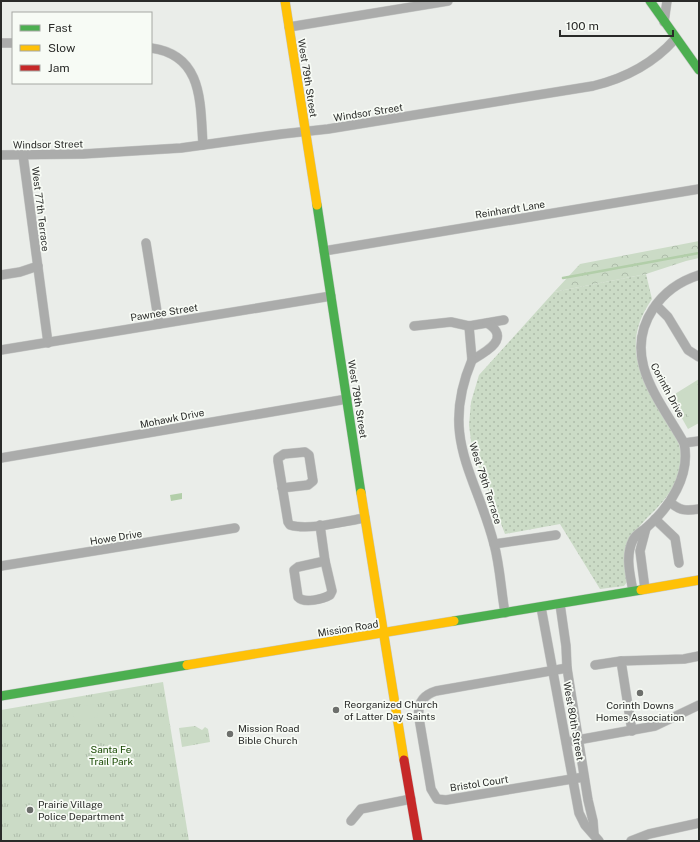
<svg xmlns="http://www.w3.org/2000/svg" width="700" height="842" viewBox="0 0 700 842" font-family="'Public Sans',sans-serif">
<defs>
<pattern id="grass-dots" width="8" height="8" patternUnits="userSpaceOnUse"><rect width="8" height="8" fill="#cbdbc6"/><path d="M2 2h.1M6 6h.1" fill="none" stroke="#aebcaa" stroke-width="1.8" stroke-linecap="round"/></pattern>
<pattern id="forest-crowns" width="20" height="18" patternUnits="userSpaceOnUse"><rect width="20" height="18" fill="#cbdbc6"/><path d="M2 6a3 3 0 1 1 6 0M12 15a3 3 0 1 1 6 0" fill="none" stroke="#aebcaa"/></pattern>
<pattern id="park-tufts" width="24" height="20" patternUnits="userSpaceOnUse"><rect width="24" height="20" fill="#cbdbc6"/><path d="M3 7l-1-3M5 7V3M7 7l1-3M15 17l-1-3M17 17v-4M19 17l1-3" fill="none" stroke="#aebcaa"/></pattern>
</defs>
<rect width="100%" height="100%" fill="#eaede9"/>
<path fill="url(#grass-dots)" d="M646,274l6,25c-32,46 -11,78 14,120 7,12 14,22 15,36 1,25 -14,44 -31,60 -5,5 -13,13 -16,19 -4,13 -5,34 -7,48l-3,4 -24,3 -40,-65 -55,10 -33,-85 -3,-24 2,-23 8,-27 75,-83z"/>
<path fill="url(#forest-crowns)" d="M699,241v17l-13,3 -40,13 -92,18 26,-28z"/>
<g fill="url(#park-tufts)">
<path d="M699,379v44l-11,6 -18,-32z"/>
<path d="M163,682l26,159h-188v-131z"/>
<path d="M195,726l7,4 3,-3 3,2 2,13 -28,5 -3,-19z"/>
</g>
<g fill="#cbdbc6">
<path d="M699,384v14l-15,9 -6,-10z"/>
<path d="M699,403v14l-7,5 -7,-11z"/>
<path d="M96,704l2,13 -23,5 -3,-14z"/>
</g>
<path fill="#b2cea9" d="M182,493v6l-11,2 -1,-6z"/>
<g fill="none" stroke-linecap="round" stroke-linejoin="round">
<path stroke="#b2cea9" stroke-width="2.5" d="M563,278l136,-25"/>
<g stroke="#c7c9c7" stroke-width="10">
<g id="street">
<path d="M664,22l3,-21"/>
<path d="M289,27l159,-26"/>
<path d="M1,43h12"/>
<path d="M151,48c53,7 49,56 52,97"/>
<path d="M1,155l82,-1 98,-6 101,-14 46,-5 265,-43c33,-8 60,-22 82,-47"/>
<path d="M23,155l25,188"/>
<path d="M146,243l13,81"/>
<path d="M324,251l375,-62"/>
<path d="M1,275l19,-3 18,-6"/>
<path d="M656,305l12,12 20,33 11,7"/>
<path d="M414,326l37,-4 18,4 35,-6"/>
<path d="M469,326l3,34c14,-8 40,-22 15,-37"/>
<path d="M1,350l330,-54"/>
<path d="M472,360c-33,78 4,114 22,184 6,22 7,46 11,69"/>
<path d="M684,443l15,-2"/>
<path d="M1,458l346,-59"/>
<path d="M282,488l26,-3 5,-4 -4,-26 -4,-3 -21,2 -6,4v3l10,61 2,3c19,6 55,-4 75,-7"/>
<path d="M670,502c10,9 16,9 29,7"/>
<path d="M655,519l20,19 4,25"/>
<path d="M320,525l5,36"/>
<path d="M494,544l62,-9"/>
<path d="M325,561l7,30 -2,4c-7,4 -26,9 -32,2l-4,-27 4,-3z"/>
<path d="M1,566l234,-38"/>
<path d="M645,589l-5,-38 6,-23"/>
<path d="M633,591c-3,-17 -8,-35 0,-51 3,-6 8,-8 13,-12 24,-21 45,-53 38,-85 -24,-43 -63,-85 -31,-134 11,-17 27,-28 46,-34"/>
<path d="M560,604l6,42 1,22 21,132 5,21 1,13"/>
<path d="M541,607l38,206 6,12 14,16"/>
<path d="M621,661l63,-2 15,-3"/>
<path d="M595,665l26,-4 11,70"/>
<path d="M567,668l-131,23c-13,4 -19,13 -17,27l12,71 6,10 9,1 138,-23"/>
<path d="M572,741l83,-15 44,-21"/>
<path d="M351,821l10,-12 50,-10"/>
<path d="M631,841l18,-7 50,-11"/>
</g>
</g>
<g stroke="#c7c9c7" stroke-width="10">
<g id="fast">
<path d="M650,1l49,69"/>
<path d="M317,205l44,288"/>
<path d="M454,621l187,-31"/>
<path d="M1,696l186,-31"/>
</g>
</g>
<g stroke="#c7c9c7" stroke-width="10">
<g id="slow">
<path d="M285,1l32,204"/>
<path d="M361,493l43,267"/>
<path d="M641,590l58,-10"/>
<path d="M187,665l267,-44"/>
</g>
</g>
<g stroke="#c7c9c7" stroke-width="10">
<path id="jam" d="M404,760l14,81"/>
</g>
<use href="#street" stroke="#abacab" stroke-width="9"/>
<use href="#fast" stroke="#4caf50" stroke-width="9"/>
<use href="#slow" stroke="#ffc107" stroke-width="9"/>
<use href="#jam" stroke="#c62828" stroke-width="9"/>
</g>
<g fill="#6d6f6c" stroke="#f7fbf5" stroke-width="1.5">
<circle cx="640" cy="693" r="4"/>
<circle cx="336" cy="710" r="4"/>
<circle cx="230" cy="734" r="4"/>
<circle cx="30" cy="810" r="4"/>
</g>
<g text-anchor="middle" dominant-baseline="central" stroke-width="3.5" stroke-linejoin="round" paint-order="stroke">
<g font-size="10" fill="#2a2b29" stroke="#f7fbf5">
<text transform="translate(308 78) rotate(81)">West 79th Street</text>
<text transform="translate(368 112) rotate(-9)">Windsor Street</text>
<text transform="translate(48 144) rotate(-1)">Windsor Street</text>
<text transform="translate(41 209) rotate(83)">West 77th Terrace</text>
<text transform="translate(510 209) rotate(-9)">Reinhardt Lane</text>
<text transform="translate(164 312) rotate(-9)">Pawnee Street</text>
<text transform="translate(668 390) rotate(62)">Corinth Drive</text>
<text transform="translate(358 399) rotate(81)">West 79th Street</text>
<text transform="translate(172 418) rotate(-11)">Mohawk Drive</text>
<text transform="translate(486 483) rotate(72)">West 79th Terrace</text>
<text transform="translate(116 537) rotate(-9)">Howe Drive</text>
<text transform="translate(348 628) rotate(-9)">Mission Road</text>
<text transform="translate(574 721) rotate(80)">West 80th Street</text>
<text transform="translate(479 783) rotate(-9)">Bristol Court</text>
</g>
<g font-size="10" fill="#2a2b29" stroke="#f7fbf5" text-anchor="start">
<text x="344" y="704">Reorganized Church<tspan x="344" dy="12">of Latter Day Saints</tspan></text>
<text x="640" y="705" text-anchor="middle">Corinth Downs<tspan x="640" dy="12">Homes Association</tspan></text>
<text x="238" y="728">Mission Road<tspan x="238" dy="12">Bible Church</tspan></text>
<text x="38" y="804">Prairie Village<tspan x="38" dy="12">Police Department</tspan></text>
</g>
<g font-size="10" fill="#164700" stroke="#f7fbf5">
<text x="111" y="749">Santa Fe<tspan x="111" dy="12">Trail Park</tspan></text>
</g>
</g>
<rect width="700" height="842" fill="none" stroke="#2a2b29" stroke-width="4"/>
<rect x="12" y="12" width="140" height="72" fill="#f7fbf5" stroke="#a5a8a3"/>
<rect x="20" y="25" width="20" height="6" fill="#4caf50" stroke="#a5a8a3"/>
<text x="48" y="32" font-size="12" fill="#2a2b29">Fast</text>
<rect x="20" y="45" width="20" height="6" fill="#ffc107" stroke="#a5a8a3"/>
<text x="48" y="52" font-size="12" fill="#2a2b29">Slow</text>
<rect x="20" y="65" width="20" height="6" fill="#c62828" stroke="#a5a8a3"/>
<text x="48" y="72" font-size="12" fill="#2a2b29">Jam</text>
<path d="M560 30v6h113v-6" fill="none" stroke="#2a2b29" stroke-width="2"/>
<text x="566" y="30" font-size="12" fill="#2a2b29" stroke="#f7fbf5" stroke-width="3" paint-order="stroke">100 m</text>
</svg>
